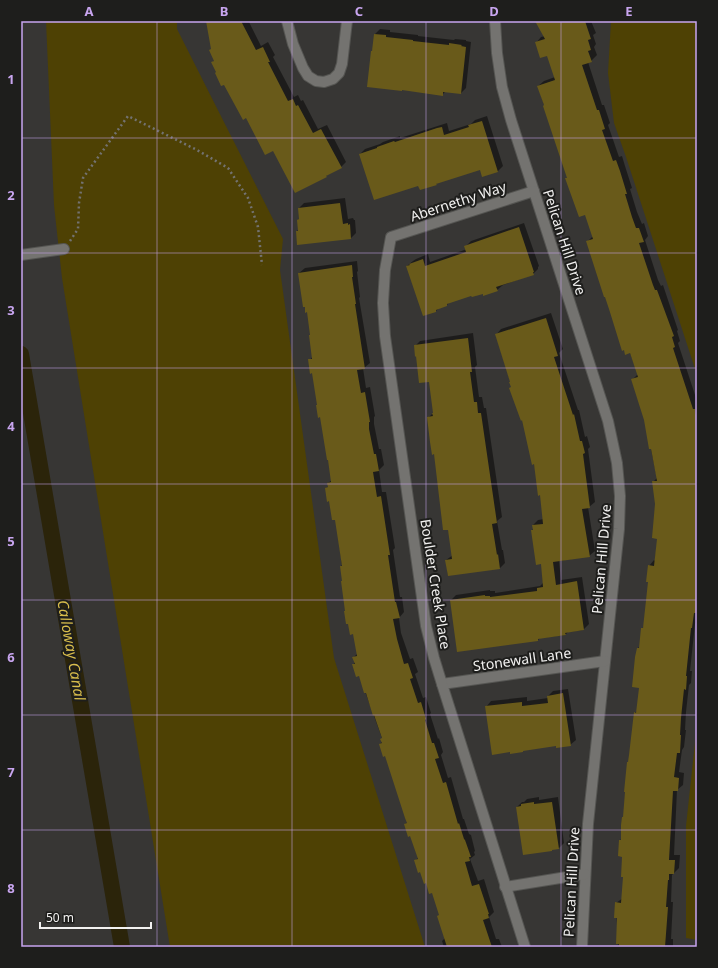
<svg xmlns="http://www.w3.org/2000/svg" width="718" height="968" viewBox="0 0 718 968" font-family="'Noto Sans',sans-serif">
<rect width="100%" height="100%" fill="#373634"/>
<g fill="#4e4104">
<path d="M46,21h131v8l106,210 -3,31 54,388 91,289h-255l-108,-669 -8,-73z"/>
<path d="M611,21h86v354l-71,-218 -12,-34 -6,-50z"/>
<path d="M697,724v216l-11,-2v-112z"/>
</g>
<g fill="#0007">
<path d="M207,21h45l-3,1 12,24 7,-4 7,13 -2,2 21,40 4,-2 3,6 2,-1 15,29 9,-4 19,37 -5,5 -12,6 -3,3 -52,-26 -28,-33 -29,-45 -4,-10 2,-2z"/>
<path d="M536,21h55l5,12 -3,2 3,9 -2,3 3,8 -6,6 -3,1 14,43h2l6,18 -2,2 11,32 3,-1 3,10 7,22 -2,1 7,23 5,12 2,-1 4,13 -3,4 13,40 3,6 2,-1 15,45 -1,1 3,10 -2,2 19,58v220l-2,3 -5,47h2l-1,12 -2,2 -3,27 -1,18h1l-2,17 -2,3 -3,22 5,1 -1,12 -6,5 -3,65h6l-1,13 -7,7 -1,27h2l-2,37h2v8h-55l-2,-44 7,-5v-42l-3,-16 2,-1 7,-78 6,-48 3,-3 2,-23 -2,-39 2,-2 2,-17 2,-3 5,-45v-15l5,-6 1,1 3,-23 -2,-34 -3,-22 4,-4 -12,-58 -13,-40 6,-6 -50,-133 5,-5 -8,-23 -19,-34 2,-2 -30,-91 6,-5 11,-4 -7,-23 -12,-11 5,-6 4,-1z"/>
<path d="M380,29l10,1v2l28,3v1l36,4 1,-1 11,1v1l5,1 -5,46 -5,5 -15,-2 -4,4 -70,-44 1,-2 2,-15z"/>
<path d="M487,116l16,50 -5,5 -15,5 -2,-7 -43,13 -2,2h-17l-59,-30 5,-5 15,-5 3,-2 17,-6v2l47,-15 2,8 22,-7 4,-4z"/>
<path d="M345,198l3,21 5,-1 1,2h1l1,13 -5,5 -54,-7 2,-2 -1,-9 2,-2 -1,-10 5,-5z"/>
<path d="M524,223l15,43 -1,1v2l-5,5 -30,11 -6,5 -25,4 -22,7 -3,4 -7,2 -4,4 -29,-45 6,-5 3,-2 12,-5 2,8 37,-13 -1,-3 5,-5z"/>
<path d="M357,261l1,10 -1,1 3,25 -1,1 11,65 -6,5h-1l3,20 4,-1 5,29 -1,1v7l5,25h2l3,16 -5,5 3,22h4l9,56 -2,2 7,47h2l2,15 -5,6 2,15 9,26 3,-1 5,14 -3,2 8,24 3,-1 5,16 -1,1 8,25 1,-1 4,14 -2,3 7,23 3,-1 12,42h1l5,15 2,1 4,16 -1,1 1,3 -5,4 8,22 6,-2 10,33 -5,5 7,22h3l3,8h-58l-2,-6 3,-3 -5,-23 -7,-23 -18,-31 3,-3 -7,-23 -6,-11 3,-2 -22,-68 -6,-10 2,-2v-4l-23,-63 -6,-10 2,-3 -1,-5 4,-4 -16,-72 1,-1 -2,-14 1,-1 -6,-47 -10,-30 3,-2 -1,-3 4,-3 -11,-64 -3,-12 -5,-32 -3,-12 3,-4 -2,-21 -3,-24 -9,-38 6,-5z"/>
<path d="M551,313l12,36 -4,4 19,57h1l6,27 2,-1 3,11 -2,2 7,53 -6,5h-1l7,44 -6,5 -30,5 2,19 21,-3 7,47 -6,6 -15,2 -3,3 -25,3 -2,2 -87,-40 5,-5 34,-5v1h5v2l45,-7 3,-3 -1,-20 -10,-33 2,-1 -1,-4 5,-5 6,-1 -3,-25 -7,-31 -11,-44 -11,-32 -16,-52 5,-6z"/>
<path d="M473,333l4,32 -2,2 4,30h3l2,11h2l16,109 -5,4 5,29h1l2,13 -5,5 -52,7 -2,-15 7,-5 -25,-137 6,-6 -4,-31 -15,-35 5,-5z"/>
<path d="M568,689l8,51 -6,5h-13l-71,-38 5,-6 36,-4v4l21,-3v-2l5,-5z"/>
<path d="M539,797v3l19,-3 6,46 -5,5 -7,1 -35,-42 5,-5h2l3,-3z"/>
</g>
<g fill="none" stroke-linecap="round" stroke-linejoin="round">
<path stroke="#2b240a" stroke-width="16" d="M21,354l101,593"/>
</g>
<g fill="#695a1a">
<path d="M206,21h35l15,29 7,-3 7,15h-2l20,39 5,-2 3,7 2,-1 15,28 8,-4 21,39 -16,8 1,1 -32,16 -22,-42 -8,4 -19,-37 -3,2 -19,-35 -3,1 -6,-13 1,-1 -5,-10 3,-1 -5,-11 2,-1z"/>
<path d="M535,21h50l6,18 -3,1 3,10 -3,1 4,11 -10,3 15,45h2l6,19 -3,1 11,31 3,-1 4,11 7,23h-2l7,23 4,11h3l5,14 -5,1 14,42 2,5h2l17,46 -2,1 3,10 -2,1 20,61h2l2,13v179l-1,12h-2l-2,15h-1l-5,48h1l-1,14 -2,-1 -3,29 -1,17h1l-1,18h-3l-3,24 5,1 -1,13h-5l-4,69h6l-1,14h-5v6h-1l-2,27h2l-3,40h-47l1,-3h-3l1,-26h-3l1,-16 6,1 2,-26h-2l1,-20 -4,-1 1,-16h2v-15l1,-8h1l2,-25h-1l3,-30h1l1,-7 5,-43 2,1 3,-25 -7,-1 3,-30 2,-9h2l2,-20h2l5,-46h-2l2,-17 6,1 3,-27 -5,-1 3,-34 -3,-23h5l-5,-27 -1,-5h-2l-5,-29 -13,-41 7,-2 -8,-24 -5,2 -1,-5 -2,1 -13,-42 -4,-12h-1l-18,-56 7,-2 -8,-24 -6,2 -14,-39h2l-24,-72 1,-1 -7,-19 18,-6 -8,-24 -7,2 -5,-16 10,-3z"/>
<path d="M374,34l12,1v2l27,3v1l36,4v-2l13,2 -1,1 5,1 -5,47 -18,-2v4l-41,-6v1l-35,-4 4,-36h1z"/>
<path d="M482,121l16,51 -16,5 -2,-7 -44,14 1,1 -17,5 -2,-4 -44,14 -15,-46 18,-6v-1l17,-6 1,1 42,-14 5,-1 2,8 25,-8 -1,-2z"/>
<path d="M340,203l3,21 5,-1v2l2,-1 1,15 -54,6 -1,-14h2l-1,-11 2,-1 -1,-11z"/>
<path d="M519,227l15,45h-1l1,3 -38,12 2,4 -15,5v-2l-11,3 -1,-1 -24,8v2l-11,4v2l-13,4 -17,-50 4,-1 -1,-1 14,-5 2,7 41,-14 -2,-6z"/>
<path d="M352,265l1,12h-1l4,27h-1l10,65 -8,1 4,23 4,-1 5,30h-1v7l5,25h2l3,17 -6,1 4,25 4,-1 9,59h-2l7,47h1l4,16 -7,1 4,20 7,25 4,-1 5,15 -3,1 8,24 3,-1 5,17 -1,1 7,23h2l5,15 -4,1 8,24 3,-1 12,42 1,-1 5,16 1,1 6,17h-2l1,4 -5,1 7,24 7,-2 10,30h-1l1,4 -6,2 9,27h-45l-10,-31 2,-1 -7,-22 -3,1 -3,-11 -2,1 -4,-12 -2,1 -4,-13 4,-1 -8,-23 -2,1 -4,-13 3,-1 -2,-5 -20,-62 -2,1 -4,-13 3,-1 -2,-4 2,-1 -8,-23 -1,1 -7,-23h-2l-5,-17 -3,1 -4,-13h3l-3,-7 5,-1 -4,-22 -3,1 -2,-11h-2l-2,-13h1l-4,-30h1l-2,-15h2l-7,-46h-3l-3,-19 -2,1 -2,-14 3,-1 -1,-4 4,-1 -3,-22h-1l-7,-43 -2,1 -2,-13h1l-5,-32 -2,1 -2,-15h4l-3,-24h1l-3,-23 -2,1v-6h-2l-5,-34z"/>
<path d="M546,318l12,38 -4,1 19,58 1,-1 6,27h2l3,12 -2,1 7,54 -8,1 8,48 -37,5 3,23 21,-4 7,49 -19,3 1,2 -28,4v2l-81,11 -7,-52 35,-5v1h5v1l47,-6v-3l6,-1 -2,-23 -5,1 -5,-35h2l-1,-5 11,-1 -3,-29 -2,1 -4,-32 -2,1 -10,-45 -1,1 -12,-33 2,-1 -2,-5h1l-15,-48z"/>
<path d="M468,338l4,34h-2l4,30h3l1,11h3l16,110 -5,1 5,31 1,-1 2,15 -52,7 -3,-16 7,-1 -4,-29h-5l-9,-76 -2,1 -2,-13 -3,-25 6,-1 -1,-3h1l-4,-31 -10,1 -3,-27 -1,1 -1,-12z"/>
<path d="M563,693l8,53 -15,2v-2l-33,5v1l-13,2v-2l-18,3 -7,-49 37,-4v4l26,-3 -1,-7z"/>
<path d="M534,802v2l18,-2 7,47 -7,1v1l-29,4 -7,-48 5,-1v-2z"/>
</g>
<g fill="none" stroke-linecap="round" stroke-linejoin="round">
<g stroke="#555552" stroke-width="12">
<g id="minor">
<path d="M287,21l6,23 10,24 5,8 8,5 8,1 9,-3 6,-6 3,-9 5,-43"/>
<path d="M495,21l2,32 5,34 9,33 97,301 9,42 3,33 -1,33 -31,295 -6,123"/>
<path d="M21,255l43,-6"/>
<path d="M442,684l163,-23"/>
<path d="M505,887l80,-13"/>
<path d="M525,947l-83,-263 -8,-26 -8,-32 -41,-290 -2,-33 2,-33 6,-33 143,-46"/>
</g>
</g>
<path stroke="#737271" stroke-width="2.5" stroke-dasharray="2 3" stroke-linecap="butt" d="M70,241l8,-12 1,-26 4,-25 45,-62 69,34 31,18 20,30 10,29 4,38"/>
<use href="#minor" stroke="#747370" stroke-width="10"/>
</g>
<path fill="none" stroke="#c8a5ef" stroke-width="1" stroke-opacity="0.55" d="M157,21v926M292,21v926M426,21v926M561,21v926M21,138h676M21,253h676M21,368h676M21,484h676M21,600h676M21,715h676M21,830h676"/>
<g text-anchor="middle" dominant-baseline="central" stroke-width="4" stroke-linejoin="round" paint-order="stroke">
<g font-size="14" fill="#f2f1f0" stroke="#1e1e1c">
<text transform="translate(458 201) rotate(-18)">Abernethy Way</text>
<text transform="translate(565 242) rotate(72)">Pelican Hill Drive</text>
<text transform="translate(601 559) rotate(-85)">Pelican Hill Drive</text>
<text transform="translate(436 584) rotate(81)">Boulder Creek Place</text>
<text transform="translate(522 659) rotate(-8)">Stonewall Lane</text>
<text transform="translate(571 882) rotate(-87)">Pelican Hill Drive</text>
</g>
<g font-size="15" font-style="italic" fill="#d9be4c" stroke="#1e1e1c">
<text transform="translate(72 650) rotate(80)">Calloway Canal</text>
</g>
</g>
<rect width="718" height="968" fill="none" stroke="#1e1e1c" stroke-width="44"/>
<path d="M40 922v6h111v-6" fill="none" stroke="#f2f1f0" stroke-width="2"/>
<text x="46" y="922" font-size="12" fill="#f2f1f0" stroke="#1e1e1c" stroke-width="3" paint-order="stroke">50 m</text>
<rect x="22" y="22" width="674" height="924" fill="none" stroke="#c8a5ef" stroke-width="1.5"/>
<g font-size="13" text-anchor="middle" font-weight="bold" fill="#c8a5ef">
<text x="89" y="16">A</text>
<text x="224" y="16">B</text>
<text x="359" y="16">C</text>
<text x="494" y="16">D</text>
<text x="629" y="16">E</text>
<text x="11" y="84">1</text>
<text x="11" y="200">2</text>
<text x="11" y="315">3</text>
<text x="11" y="431">4</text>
<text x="11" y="546">5</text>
<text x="11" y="662">6</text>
<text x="11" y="777">7</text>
<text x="11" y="893">8</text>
</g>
</svg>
